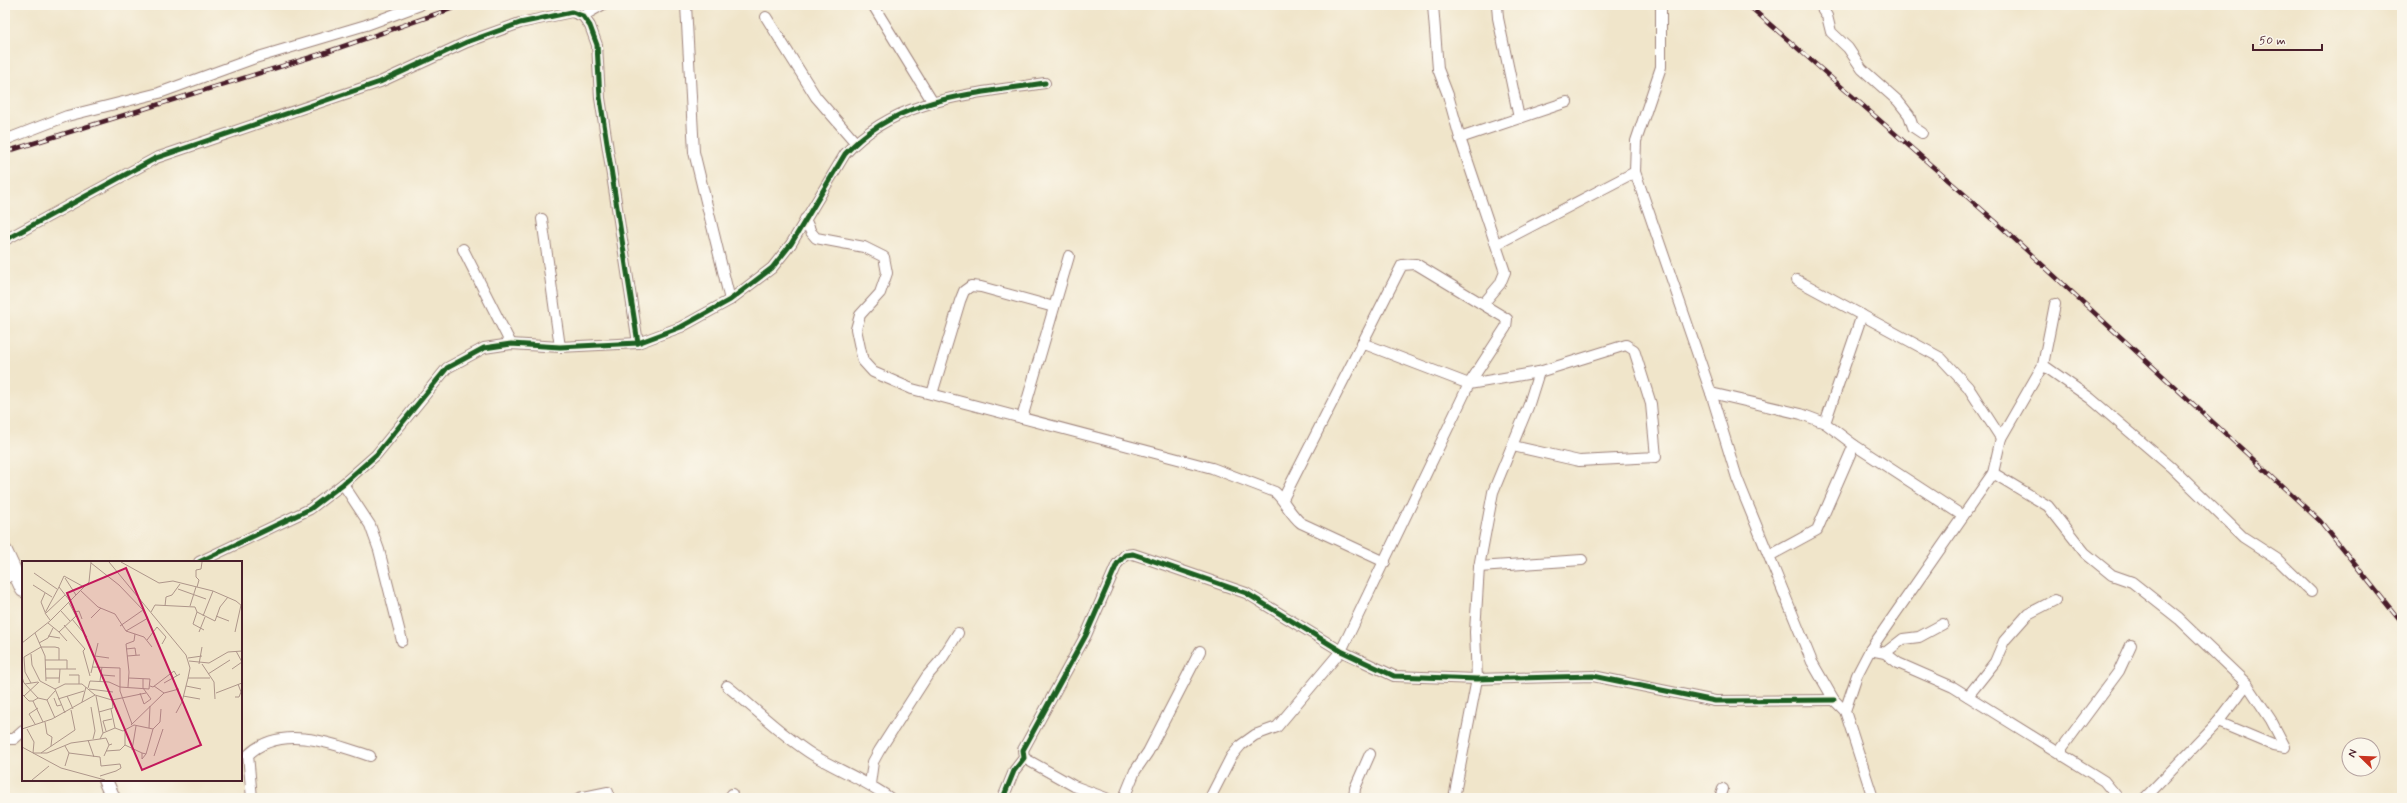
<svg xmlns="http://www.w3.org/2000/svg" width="2407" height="803" viewBox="0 0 2407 803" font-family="Mynerve,sans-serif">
<rect width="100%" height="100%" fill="#fbf7ec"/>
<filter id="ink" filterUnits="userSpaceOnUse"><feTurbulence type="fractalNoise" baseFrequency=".025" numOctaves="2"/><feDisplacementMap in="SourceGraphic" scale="8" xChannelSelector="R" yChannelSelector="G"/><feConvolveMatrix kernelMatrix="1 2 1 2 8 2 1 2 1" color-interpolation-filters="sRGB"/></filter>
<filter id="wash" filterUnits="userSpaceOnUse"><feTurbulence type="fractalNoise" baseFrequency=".012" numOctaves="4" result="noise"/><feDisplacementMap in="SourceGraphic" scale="16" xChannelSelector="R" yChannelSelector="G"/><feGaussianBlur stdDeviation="0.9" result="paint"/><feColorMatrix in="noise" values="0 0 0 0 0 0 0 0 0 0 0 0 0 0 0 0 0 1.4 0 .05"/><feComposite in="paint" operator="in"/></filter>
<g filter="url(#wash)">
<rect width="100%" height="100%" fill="#f0e5ca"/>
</g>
<g filter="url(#ink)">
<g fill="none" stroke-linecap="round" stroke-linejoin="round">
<g stroke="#9d827a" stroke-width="12">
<g id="minor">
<path d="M686,5l8,147 36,148"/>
<path d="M873,5l59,96"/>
<path d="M1433,5l5,64 10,26 12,43 45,134 -5,12 -16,19"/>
<path d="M1497,5l1,13 21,100"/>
<path d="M1661,5v62l-25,74 -1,31 76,221 26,85 75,184 22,38 11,11"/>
<path d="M1820,5l7,11 4,16 17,16 14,21 36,32 11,14 4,12 9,6"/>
<path d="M583,16l19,-11"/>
<path d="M766,17l50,80 39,45"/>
<path d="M1460,138l107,-36"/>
<path d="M5,140l62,-24 92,-23 96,-35 111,-33 54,-20"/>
<path d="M542,219l18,128"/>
<path d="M805,219l6,13 5,6 48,9 20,10 3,16 -7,20 -20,22 -4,14 4,19 3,13 10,11 39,17 300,79 63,24c10,9 15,22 26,31l84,39"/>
<path d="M5,240l151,-82 224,-76 87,-40 53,-19 52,-11 11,4 7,10 7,19 3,53 38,245"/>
<path d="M1497,244l138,-72"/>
<path d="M463,249l48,95"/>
<path d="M1797,280l144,78 27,29 33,51 -8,35"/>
<path d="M1362,343l107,41 70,-12 87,-27 8,5 17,54 5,53 -77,4 -66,-15"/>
<path d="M2043,365l47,33 81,69 72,70 34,22 34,33"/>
<path d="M1711,393l90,21 24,9 29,22 109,71"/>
<path d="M932,394l28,-93 4,-10 7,-5 10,1 73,20"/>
<path d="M1022,418l47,-162"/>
<path d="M1825,423l37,-108"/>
<path d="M2001,438l42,-73 12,-61"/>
<path d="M343,484l27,41 9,25 23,91"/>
<path d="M1771,555l46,-25 37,-85"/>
<path d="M199,562l111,-53 33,-25 33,-29 71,-87 37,-20 27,-4 49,3 78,-4 43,-16 49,-27 42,-32 19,-24 54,-90c51,-57 129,-60 200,-71"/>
<path d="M1479,567l103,-7"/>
<path d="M5,579l9,-7"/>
<path d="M1870,650l15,3 13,10 55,24 151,94 14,17"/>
<path d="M1885,653l18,-14 16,-2 24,-13"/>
<path d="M727,686c29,23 54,49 86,69 25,15 52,25 77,43"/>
<path d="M1968,696l27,-34 9,-21 24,-27 27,-14"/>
<path d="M5,739h9l9,-8"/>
<path d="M2062,756v-8l57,-77 12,-26"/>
<path d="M1024,758l50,28 32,12"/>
<path d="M870,784l3,-22 6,-11 48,-75 14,-16 17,-27"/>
<path d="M252,798l-4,-43c33,-32 86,-11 122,1"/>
<path d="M579,798l29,-6"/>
<path d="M729,798l3,-4"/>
<path d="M1003,798l11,-27 10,-13 -1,-8 63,-115 31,-71 8,-9 8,-1 12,4 101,35 95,58 53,25 83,3 116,-3 122,25 119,-1"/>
<path d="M1124,798l11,-27 13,-19 52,-101"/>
<path d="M1210,798l21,-41 10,-12 14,-10 22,-8 64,-76 128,-267 37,-57 1,-8 -91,-55 -14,1 -119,234"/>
<path d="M1354,798l1,-10 15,-34"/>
<path d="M1454,798l23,-119 -2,-47 4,-65 14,-75 35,-85 11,-35"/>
<path d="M1720,798l3,-9"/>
<path d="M1873,798l-28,-87 12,-36 13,-25 123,-177 55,33 37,47 27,22 20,7 47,37 68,65 24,36 14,27 -12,-2 -55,-23 29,-38"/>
<path d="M2145,798l73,-76"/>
</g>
</g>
<g stroke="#9d827a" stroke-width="16">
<g id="secondary">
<path d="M5,551l18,39"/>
<path d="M105,780l8,18"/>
</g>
</g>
<use href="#minor" stroke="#fff" stroke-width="10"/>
<use href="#secondary" stroke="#fff" stroke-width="14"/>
<g stroke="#4a1f2b" stroke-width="4.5">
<g id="rail">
<path d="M1748,5l248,217 324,299 82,102"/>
<path d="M5,152l316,-98 141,-49"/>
</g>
</g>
<use href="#rail" stroke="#fbf7ec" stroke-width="3" stroke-dasharray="9" stroke-linecap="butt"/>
<g stroke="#fbf7ec" stroke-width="8">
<g id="cycleway">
<path d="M5,240l151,-82 224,-76 87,-40 53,-19 52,-11 11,4 7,10 7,19 3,53 38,245"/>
<path d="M199,562l111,-53 33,-25 33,-29 71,-87 37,-20 27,-4 49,3 78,-4 43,-16 49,-27 42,-32 19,-24 54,-90c51,-57 129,-60 200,-71"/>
<path d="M1003,798l11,-27 10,-13 -1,-8 63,-115 31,-71 8,-9 8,-1 12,4 101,35 95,58 53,25 83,3 116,-3 122,25 119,-1"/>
</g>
</g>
<use href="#cycleway" stroke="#1b5e20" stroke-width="5"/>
</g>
</g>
<g transform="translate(22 561)">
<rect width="220" height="220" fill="#f0e5ca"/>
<path fill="none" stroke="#ae968a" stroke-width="1" d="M87,1l77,93 4,13 -2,10 -6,24 -6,11M99,1l38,21 14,-2 40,10 23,10 6,5M69,2l28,22 24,25 -23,16M12,12l23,16M43,17l11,17M11,24l19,12M37,26l5,-11 20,11M175,26l2,-7 -3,-3v-7l5,-1 1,-7M156,28l28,10M59,30l17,16 17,7 11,17 18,6 8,10M143,45l1,-9 6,-2 8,-11M168,45l6,-19M39,50l9,10M23,51l-4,-10 4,-9M53,51l4,-1 3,8M129,51l4,-7 40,2 2,5 -4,12 11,6M175,51l18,9 5,-14 8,-10M24,52l19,-18M181,55l10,-25M194,55l13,5M69,57l10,-10M50,58l15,18M28,59l-5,-7 14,-26 11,14M26,62l11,9 17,-16 -7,-13M42,64l21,24 -2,2 7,25M104,70l22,-13 -5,-7M37,71l8,9M177,71l6,-15M213,71l6,-27M13,72l10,23 1,25M26,75l12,2M125,79l10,-13 9,10 -4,7M0,82l28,-22 39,-39 2,-20M17,82l9,-5 5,-10M104,88l9,-1 1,7M9,93l1,11 8,16 15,8 10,24M73,95l14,2M105,95l13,-1M166,97l14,-2M23,99h22v9M167,100l20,2 19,-11 14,-1M177,103l3,-17M180,103l12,18 1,17M70,106l28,1v23l12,33M24,108h30M210,108l10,-7 -6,-11M69,112l7,-30M186,113l22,-14M47,114h10v9M80,114l13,1M0,116l2,6 14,15 9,2M24,117h13M166,117h22M78,120l2,-14M9,122l-6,-11 -1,-15 17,-10h14l4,1v12M37,122l1,-14M142,122l16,-9M3,123l13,-2M128,125l3,1 21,-16 3,5M132,125l10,7M164,125l15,3M106,126l1,-15 -3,-28 8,-3 1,-7M66,127l2,-7 19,1 11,5 29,2 1,-10 -21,-1M33,128l10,-5h17l13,11 17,5 1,8 -14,4M67,128l24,3M118,132l4,11 7,-5 -8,-11v-9M194,132l26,-10M0,133l7,7h4M2,135l15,-14M45,135l6,13M74,135l7,37M161,135l17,3M213,136h4l2,-5 -3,-8M16,137l-5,3 10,21M32,137l3,8 4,-1M36,138l26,-8M25,139l8,18M25,139l8,-9M90,139l34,-7M60,141l4,-15M69,146l4,24 -2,8M89,148l4,19M23,161l2,12 5,3 -1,9M13,163l-6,-10 9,-6M109,164l33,-32 15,-4M127,167l1,-22M0,168l30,-10 43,-24M5,168l7,13 -1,11h14l24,-10 29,-4 3,-6 12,-5 8,3 11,-6 19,4 -5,18 -2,7 -4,5v-6l4,1M131,168l7,-7 1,-13M103,169v15l17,8M84,170l-3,-10 9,-2M78,178l6,-1 3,7 3,-1M66,179l6,17M43,185l4,7 -4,13M0,186l39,21 44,12M110,189l4,-24M84,190l14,-1 5,-5M19,192l34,-23 -4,-20M47,192l31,4 1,9 19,-2 1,4 -5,3 -16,5M82,195l5,-11M132,195l9,-27M10,219l17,-14"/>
<path fill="#c2185b" fill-opacity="0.15" stroke="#c2185b" stroke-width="2" d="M104,7l75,177 -59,25 -75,-177z"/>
<rect width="220" height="220" fill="none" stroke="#4a1f2b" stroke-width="2"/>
</g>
<rect width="2407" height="803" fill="none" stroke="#fbf7ec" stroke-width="20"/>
<g transform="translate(2361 757) rotate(293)"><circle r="19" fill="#fbf7ec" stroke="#b4a19f"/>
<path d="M0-3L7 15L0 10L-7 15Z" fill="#c8321e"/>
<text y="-6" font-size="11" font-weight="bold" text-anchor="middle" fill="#4a1f2b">N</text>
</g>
<path d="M2253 44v6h69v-6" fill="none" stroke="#4a1f2b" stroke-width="2"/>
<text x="2259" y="44" font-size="12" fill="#4a1f2b" stroke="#fbf7ec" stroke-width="3" paint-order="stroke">50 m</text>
</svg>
